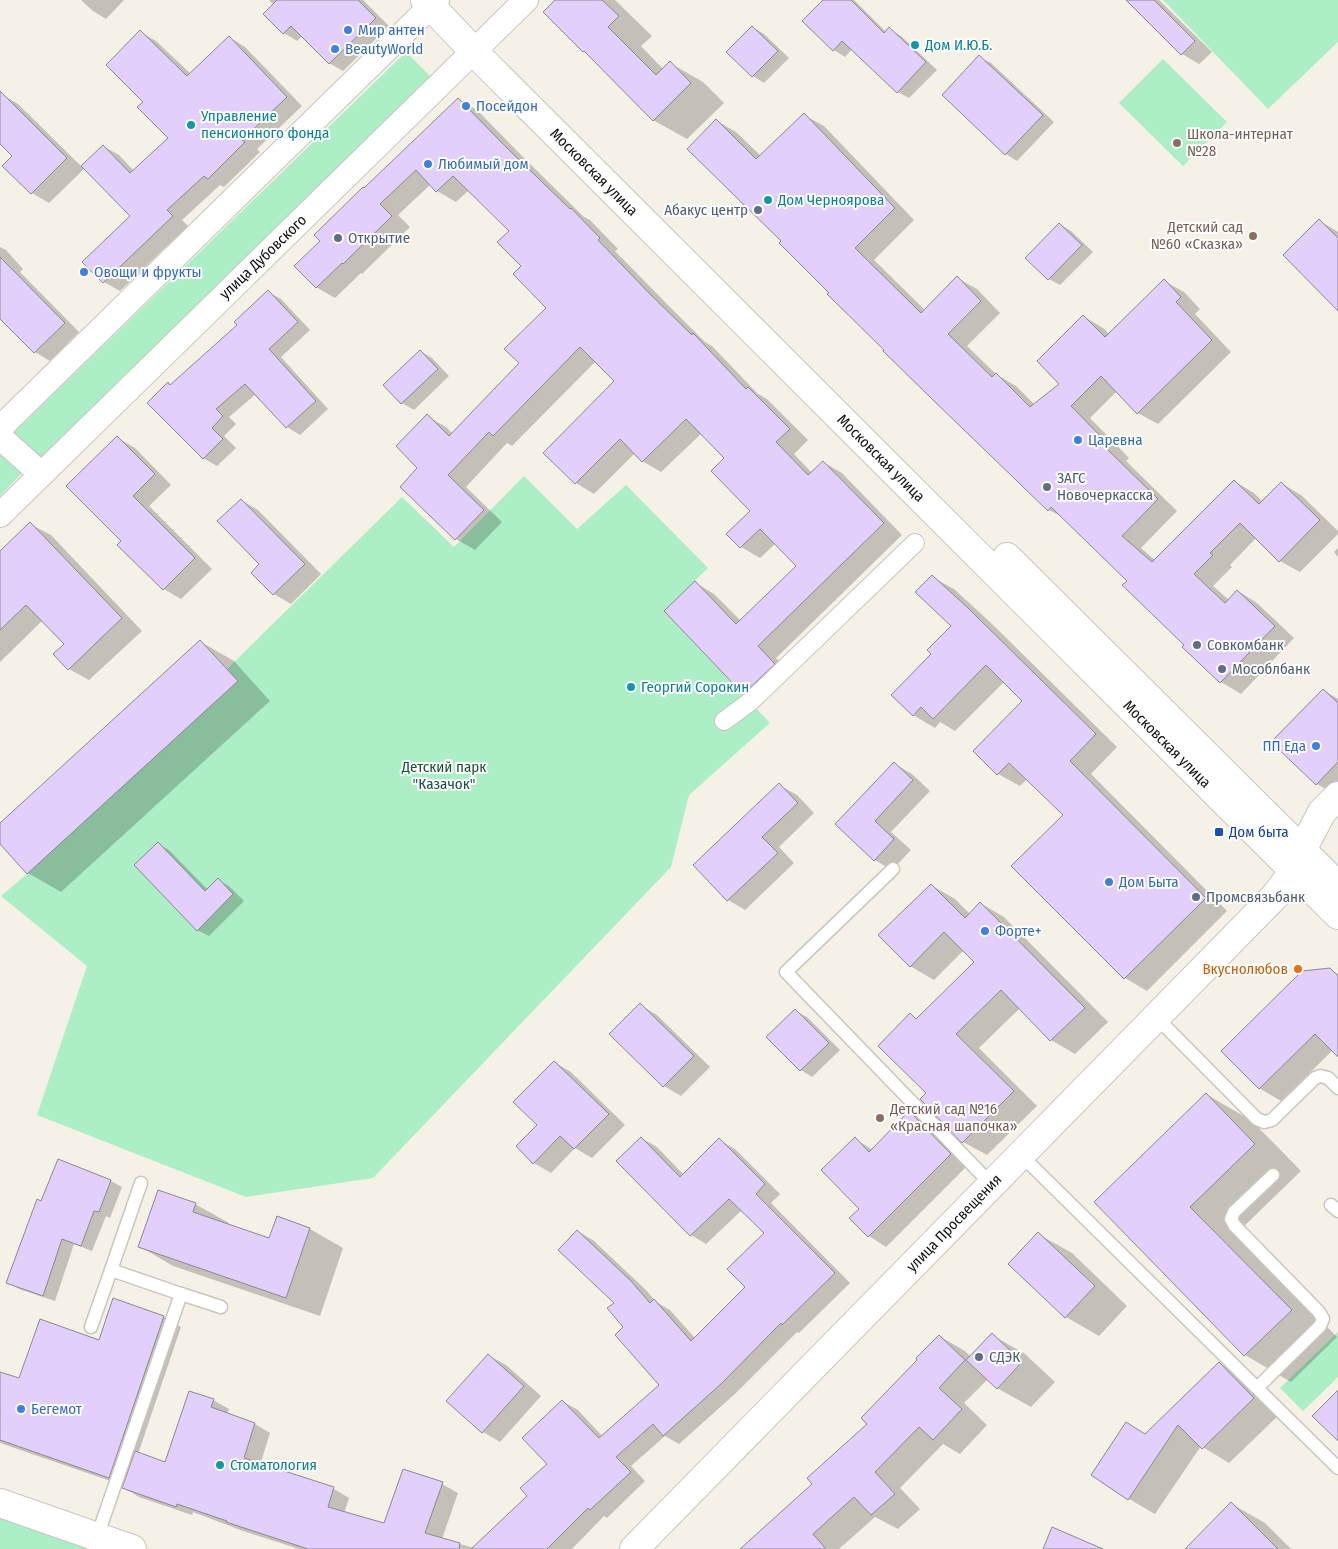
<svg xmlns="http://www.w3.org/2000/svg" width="1338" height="1549" viewBox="0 0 1338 1549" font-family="'Fira Sans Condensed',sans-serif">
<rect width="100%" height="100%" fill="#f5f1e7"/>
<g fill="#aceec5">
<path d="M1163,0h175v42l-70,67z"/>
<path d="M406,52l25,25 -394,384 -27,-25z"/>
<path d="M1163,59l64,63 -44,44 -64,-63z"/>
<path d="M0,446l26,23 -26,27z"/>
<path d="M524,476l53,53 49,-44 82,83 -44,43 106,112 -81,72 -18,72 -298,311 -127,19 -209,-82 50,-149 -86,-70 26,-22 200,-205 175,-172 52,50z"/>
<path d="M1338,1332v45l-35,34 -23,-23z"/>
<path d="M0,1512l106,37h-106z"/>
</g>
<g fill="#0003">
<path d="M81,0h43l-18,19 -13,-8z"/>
<path d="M269,0h94l26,26 -46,45 -14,-8 -27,-27 -5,5 -13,-8 -10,-28z"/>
<path d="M557,0h58l37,36 -11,10 22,23 7,-6 33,19 21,21 -37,36 -34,-19z"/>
<path d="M825,0h29l32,32 3,-3 12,7 36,34 -28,28 -11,-6 -46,-43 -7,8 -11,-7z"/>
<path d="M1127,0h32l53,52 -13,12 -17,-10z"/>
<path d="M752,27l12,7 25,24 -25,25 -11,-7 -25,-24z"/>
<path d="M140,32l16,9 35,33 38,-37 16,10 57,59 -45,43 3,3 -36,35 -4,-2 -38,35 6,6 -68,65 -16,-9 28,-66 -47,-48 -36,35 -17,-10 -18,-37 -14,-14v-47l1,-1 17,10 64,63 21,-21 16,9 15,16 35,-33 -24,-36z"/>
<path d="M979,57l12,6 63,59 -37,39 -11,-7z"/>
<path d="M459,99l18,11 49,50 58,57 6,3 28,29 -3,2 53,54 37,37 7,4 46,48 9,5 41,41 -14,14 18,19 11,-11 19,11 60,62 -126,123 16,17 -29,28 -19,-10 -48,-110 18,11 27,27 57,-55 -22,-23 -16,15 -19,-11 -13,-13 24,-23 -26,-53 -24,-25 -41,39 -19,-11 -7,-8 -41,41 -18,-11 -32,-30 72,-72 -20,-20 -84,85 -5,-3 -41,44 36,35 -27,28 -19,-11 -55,-53 18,-18 8,-52 19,11 7,7 67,-71 27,-55 -24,-42 -12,-35 -42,-41 -13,12 -19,-11 -6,-7 -33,31 12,12 -48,47 -1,-1 -26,25 -19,-11 6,-46 43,-52z"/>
<path d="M804,115l20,11 90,94 -40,40 51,50 32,-32 20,11 23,24 -33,33 30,29 19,11 19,19 26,-21 22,-68 20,12 7,7 54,-54 20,11 16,17 -5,5 36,38 -73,72 -20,-11 -21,-22 -27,27 39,40 -3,3 51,50 -36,37 15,13 78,-80 20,12 9,9 18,-19 20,12 37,36v3l-38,38 -20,-11 -24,-23 -26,27 2,2 -19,19 16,14 9,-9 19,12 37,35 -53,56 -20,-12 -37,-35 2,-2 -57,-64 -63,-62 -17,-9 -164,-159 1,-1 -103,-109 -66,-120 19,11 25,24z"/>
<path d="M1320,221l18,11v75z"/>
<path d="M1059,224l12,7 22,21 -33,33 -11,-6z"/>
<path d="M0,247l6,3 17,19 -3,3 59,60 -29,29 -15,-9 -35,-35z"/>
<path d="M268,292l13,7 29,31 -29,27 47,52 -28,26 -13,-8 -31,-33 -27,23 7,7 -12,12 12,12 -19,18 -14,-8 -35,-74 3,1 68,-60z"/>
<path d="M420,351l12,7 17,18 -35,34 -12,-7 -17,-18z"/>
<path d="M118,438l17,10 36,37 -22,21 63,63 -31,30 -17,-10 -42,-48z"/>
<path d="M241,500l17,10 63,64 -30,30 -17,-10 -13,-30z"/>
<path d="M30,524l21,11 91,96 -53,49 -20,-11 -4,-25 -22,-24 -43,42v-109z"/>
<path d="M1338,548v9l-4,-5z"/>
<path d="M932,577l22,12 36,33 127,125 -26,27 136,137 -80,80 -22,-13 -112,-112 52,-51 -38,-36 -7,7 -22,-12 -23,-23 48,-50 -19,-19 -49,49 -15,-9 -5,6 -22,-13 19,-61 21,-28z"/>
<path d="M201,642l33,19 36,40 -209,191 -33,-19 -28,-31v-17z"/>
<path d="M1323,690l15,9v97l-21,-12 -44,-42z"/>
<path d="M895,764l17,10 18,17 -39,41 20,18 -19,20 -17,-10 -38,-36z"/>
<path d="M779,785l18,10 17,18 -35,34 15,16 -49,47 -17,-10 -33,-35z"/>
<path d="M158,844l11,6 39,40 10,-10 11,6 15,15 -35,35 -12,-6z"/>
<path d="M931,885l24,14 15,15 10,-11 24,14 104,105 -33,32 -24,-14 -31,-32 -41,40 58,58 -50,49 -24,-13 -35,-49 -18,-78 7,4 59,-57 -12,-12 -30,30 -24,-14z"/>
<path d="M1330,970l8,4v81l-5,-5 -52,51 -22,-13z"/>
<path d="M640,1005l17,10 53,52 -29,29 -17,-10 -53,-52z"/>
<path d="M795,1011l12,6 33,33 -28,27 -11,-7 -33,-33z"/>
<path d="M554,1062l17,10 54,53 -33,33 -17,-10 -24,25 -17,-10 5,-38z"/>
<path d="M1206,1094l46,27 49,50 -65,63 101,103 -46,45 -46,-27 -150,-153z"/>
<path d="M909,1112l18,11 41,42 -82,82 -17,-11 -18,-18 10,-9 -6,-70 18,11z"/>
<path d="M641,1138l16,9 27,28 35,-35 16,9 45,45 -9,9 79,80 -51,50 -2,-1 -60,60 -58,52 -14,-8 -34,30 14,15 -38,37 -3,-2 -32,33h-273l-56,-18 -50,-19 -1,3 -53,-18 -15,-9 1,-2 -125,-43v-70l20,7 79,-39 15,-41 50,17 17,10 -43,127 28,9 47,-63 16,9 -2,5 28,10 15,9 -10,32 74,24 15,9 -5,15 41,12 57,-41 16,9 -16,46 32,9 55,-52 19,-32 14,-63 16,9 25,27 58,-52 -36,-58 -9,-24 -39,-72 16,9 54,51 9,11 14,8 25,28 52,-51 19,-54 -24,-23 -36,34 -15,-9z"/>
<path d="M111,1181l11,6 -12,31 -4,-2 -14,35 -18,-7 -19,57 -36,-12 -11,-6 34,-81z"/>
<path d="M195,1204l34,19 -1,2 42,15 7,-22 33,11 33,19 -23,68 -147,-50 -34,-20z"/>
<path d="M1038,1234l34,19 55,53 -28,30 -33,-19z"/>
<path d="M992,1335l33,19 30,28 -24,25 -34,-19 -9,-9 -24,24 23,22 -27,29 -17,-10 -43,44 20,21 -22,20 -23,-12 -36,32h-97l71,-65 56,-60 70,-88 26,15 6,6z"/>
<path d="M488,1355l18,10 35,31 -41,46 -17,-10z"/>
<path d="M1219,1363l26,16 35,35 -51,49 -28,-17 -46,68 -26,-15 17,-64z"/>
<path d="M1232,1504l33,19 26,26h-93z"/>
</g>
<g fill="#e3cffb" stroke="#8c8891">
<path d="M277,0h81l18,18 -47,46 -38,-38 -8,8 -20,-20z"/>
<path d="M555,0h47l17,16 -11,11 48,48 14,-14 21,22 -38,38 -69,-70 -1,1 -40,-40z"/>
<path d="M823,0h28l33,33 5,-6 37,35 -29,31 -55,-52 -9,10 -31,-30z"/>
<path d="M1126,0h28l41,41 -14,14z"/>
<path d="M752,26l26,25 -26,26 -26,-25z"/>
<path d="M140,30l47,46 42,-40 58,61 -45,43 3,2 -37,37 -4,-3 -37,34 6,6 -70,67 -21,-21 48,-46 -49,-50 22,-21 27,28 38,-35 -31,-31 6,-5 -37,-37z"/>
<path d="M979,55l64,60 -38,40 -63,-60z"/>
<path d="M0,91l67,67 -36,36 -29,-28 10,-10 -12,-12z"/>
<path d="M458,98l49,50 63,61 1,-1 29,30 -2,2 51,53 43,42 1,-2 53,56 2,-2 42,42 -14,13 32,33 15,-14 61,62 -126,123 17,18 -32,30 -79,-83 31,-30 41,43 60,-58 -36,-37 -20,19 -14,-14 24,-23 -39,-40 13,-13 -38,-39 -44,43 -22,-23 -45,45 -32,-31 71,-72 -34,-34 -87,89 -4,-4 -41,43 36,35 -29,30 -55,-53 17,-19 -21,-22 31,-32 22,22 70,-73 -15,-14 42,-41 -33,-34 8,-8 -24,-24 12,-11 -56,-55 -17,16 -20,-22 -36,34 12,12 -49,48 -1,-1 -26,25 -22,-22 26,-25 -6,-6 49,-48 1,1z"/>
<path d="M804,113l91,95 -40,40 66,65 36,-37 24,25 -33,33 44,43 4,-4 34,34 29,-23 -22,-23 46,-46 22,22 59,-58 17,18 -5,5 36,38 -75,74 -36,-38 -30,30 39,40 -3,3 51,50 -36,37 30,26 82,-82 25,24 22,-22 39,38 -41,42 -39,-39 -30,30 3,2 -19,19 31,29 12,-13 38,36 -55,57 -38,-36 2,-2 -62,-60 5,-4 -76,-74 -3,4 -117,-113 -48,-47 1,-1 -57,-56 2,-1 -50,-50 2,-2 -94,-92 29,-30 40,40z"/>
<path d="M1319,219l19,19v73l-55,-56z"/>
<path d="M1059,223l23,22 -34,35 -23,-22z"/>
<path d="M0,257l65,66 -31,30 -34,-34z"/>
<path d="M268,290l30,32 -29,27 47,52 -30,27 -41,-44 -29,25 7,7 -11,12 11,11 -20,20 -56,-56 21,-21 2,3 67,-60 -3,-3z"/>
<path d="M420,350l18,19 -37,35 -18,-19z"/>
<path d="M117,436l38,38 -22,22 62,62 -32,32 -46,-45 4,-4 -55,-55z"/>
<path d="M241,499l64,65 -32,31 -22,-22 8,-9 -42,-43z"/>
<path d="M30,522l92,96 -54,52 -15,-16 11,-10 -38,-39 -26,25v-79z"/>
<path d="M932,575l36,33 128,126 -26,27 136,137 -82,81 -113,-113 52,-51 -54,-52 -12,12 -24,-24 49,-50 -36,-36 -53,54 -12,-12 -8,9 -22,-21 40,-41 -4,-4 24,-24 -36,-34z"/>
<path d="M200,640l38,41 -211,193 -27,-30v-21z"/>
<path d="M1323,689l15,14v59l-22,23 -45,-43z"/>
<path d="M894,762l19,18 -38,41 19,18 -20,22 -39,-37z"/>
<path d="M779,783l19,20 -36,34 16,16 -51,48 -34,-36z"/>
<path d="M158,842l47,49 13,-13 15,16 -36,37 -63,-66z"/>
<path d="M931,884l34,34 15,-16 105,106 -35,33 -49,-51 -45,44 58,57 -52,52 -42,-44 6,-6 -48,-47 32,-33 6,6 58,-57 -30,-30 -34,35 -32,-32z"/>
<path d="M1330,968l8,8v81l-23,-23 -56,55 -38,-38 81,-80z"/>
<path d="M640,1003l54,53 -31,31 -54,-53z"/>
<path d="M795,1009l34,34 -29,28 -34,-34z"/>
<path d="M554,1061l55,53 -35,35 -14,-13 -27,28 -17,-18 21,-21 -24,-23z"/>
<path d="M1206,1093l49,51 -65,63 102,103 -48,46 -150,-154z"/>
<path d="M909,1111l42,43 -83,83 -19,-19 10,-9 -38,-39 34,-33 14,15z"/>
<path d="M641,1137l39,40 39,-39 46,46 -9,10 79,79 -53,52 -1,-2 -60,61 -58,52 -10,-12 -37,33 15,15 -41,38 -2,-2 -41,41h-76l56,-53 -7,-8 27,-24 -25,-26 40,-38 37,38 60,-53 -44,-50 8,-8 -16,-19 7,-5 -56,-53 19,-20 54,51 19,22 4,-4 37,42 54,-54 -18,-18 37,-36 -35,-34 -39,37 -74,-75z"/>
<path d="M58,1159l53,21 -12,32 -5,-1 -13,35 -19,-7 -19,57 -37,-13 31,-84 4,2z"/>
<path d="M158,1190l38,13 -3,9 76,26 8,-22 33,12 -24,70 -148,-51z"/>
<path d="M1038,1232l57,54 -30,32 -57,-54z"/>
<path d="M113,1298l51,18 -55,162 -109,-38v-68l19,6 21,-59 59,21z"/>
<path d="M992,1333l30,29 -25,27 -31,-29z"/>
<path d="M939,1335l26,25 -26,28 23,21 -29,31 -14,-13 -44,45 20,22 -24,21 -17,-18 -41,37 13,15h-86l72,-65 -5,-6 60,-54 -6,-6 56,-58 -1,-2z"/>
<path d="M488,1354l36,32 -42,47 -36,-32z"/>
<path d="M1219,1362l35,36 -52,51 -24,-24 -50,75 -37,-25 35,-53 19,12z"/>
<path d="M1338,1390v51l-26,-25z"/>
<path d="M189,1391l25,8 -3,8 44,16 -11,35 90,29 -6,20 56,16 19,-54 40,13 -18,51 35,10 -1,6h-151l-82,-27 1,-1 -50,-17 -1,3 -54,-19 13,-37 30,11z"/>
<path d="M1231,1502l47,47h-93z"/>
<path d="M1052,1527l51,22h-60z"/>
</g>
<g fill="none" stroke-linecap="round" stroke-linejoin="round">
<g stroke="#cac6bc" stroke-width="15">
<g id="service">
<path d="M893,869l-107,103 206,213"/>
<path d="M1156,1017l101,102 7,3 8,-2 43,-42 5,-2 8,2 10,10"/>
<path d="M1021,1155l317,313"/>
<path d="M1331,1205l7,6"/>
<path d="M181,1294l40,13"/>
<path d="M91,1327l20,-57"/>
<path d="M1257,1388l63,-62 3,-7 -4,-7 -84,-86 -4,-7 3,-7 39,-37"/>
<path d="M97,1537l84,-243 -70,-24 30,-87"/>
</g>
</g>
<g stroke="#cac6bc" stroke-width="20">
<path id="pedestrian" d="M724,721l27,-20 164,-158"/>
</g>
<g stroke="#cac6bc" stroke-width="26">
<g id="minor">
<path d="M0,428l437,-428"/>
<path d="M0,437l41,37"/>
<path d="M0,515l526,-515"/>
</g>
</g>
<g stroke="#cac6bc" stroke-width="30">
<path id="tertiary" d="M634,1549l641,-653 19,-25 8,-21 20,-38 16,-16"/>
</g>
<g stroke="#cac6bc" stroke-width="30">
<g id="secondary">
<path d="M425,0l59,62 854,853"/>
<path d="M1007,557l331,329"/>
<path d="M0,1503l132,46"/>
</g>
</g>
<use href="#service" stroke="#fff" stroke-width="12"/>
<use href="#pedestrian" stroke="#fff" stroke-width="18"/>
<use href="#minor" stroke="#fff" stroke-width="24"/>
<use href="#tertiary" stroke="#fff" stroke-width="28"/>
<use href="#secondary" stroke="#fff" stroke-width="28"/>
</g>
<g fill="#3f7fe0" stroke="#fefefe" stroke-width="2">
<circle cx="348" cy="30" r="5"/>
<circle cx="335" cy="49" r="5"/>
<circle cx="466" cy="106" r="5"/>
<circle cx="428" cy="164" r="5"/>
<circle cx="84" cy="272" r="5"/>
<circle cx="1078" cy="440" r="5"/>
<circle cx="1316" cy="746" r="5"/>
<circle cx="1109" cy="882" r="5"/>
<circle cx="985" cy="931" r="5"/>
<circle cx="21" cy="1409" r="5"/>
</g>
<g fill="#0f9aa8" stroke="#fefefe" stroke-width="2">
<circle cx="915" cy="45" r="5"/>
<circle cx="191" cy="125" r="5"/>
<circle cx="768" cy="200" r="5"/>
<circle cx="631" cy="687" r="5"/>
<circle cx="220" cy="1465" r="5"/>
</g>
<g fill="#8d6e63" stroke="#fefefe" stroke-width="2">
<circle cx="1177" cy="143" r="5"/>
<circle cx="1253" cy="236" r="5"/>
<circle cx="880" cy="1118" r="5"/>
</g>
<g fill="#5c6f8a" stroke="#fefefe" stroke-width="2">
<circle cx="758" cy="210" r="5"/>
<circle cx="338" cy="238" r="5"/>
<circle cx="1047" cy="487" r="5"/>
<circle cx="1197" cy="645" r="5"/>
<circle cx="1222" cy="669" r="5"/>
<circle cx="1196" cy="897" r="5"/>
<circle cx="979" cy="1357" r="5"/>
</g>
<rect fill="#1a4fb4" stroke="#fefefe" stroke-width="2" x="1214" y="827" width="10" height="10" rx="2.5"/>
<circle fill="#e8710a" stroke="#fefefe" stroke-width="2" cx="1298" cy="969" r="5"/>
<g text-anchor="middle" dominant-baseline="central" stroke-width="4" stroke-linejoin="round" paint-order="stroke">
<g font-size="15" fill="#366cbe" stroke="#fefefe" text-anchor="start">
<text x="358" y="30">Мир антен</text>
<text x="345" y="49">BeautyWorld</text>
<text x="476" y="106">Посейдон</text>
<text x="438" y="164">Любимый дом</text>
<text x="94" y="272">Овощи и фрукты</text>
<text x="1088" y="440">Царевна</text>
<text x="1306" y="746" text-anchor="end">ПП Еда</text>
<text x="1119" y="882">Дом Быта</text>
<text x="995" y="931">Форте+</text>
<text x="31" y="1409">Бегемот</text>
</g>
<g font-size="15" fill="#0d838f" stroke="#fefefe" text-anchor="start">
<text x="925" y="45">Дом И.Ю.Б.</text>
<text x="201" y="116">Управление<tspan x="201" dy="17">пенсионного фонда</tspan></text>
<text x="778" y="200">Дом Черноярова</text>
<text x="641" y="687">Георгий Сорокин</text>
<text x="230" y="1465">Стоматология</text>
</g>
<g font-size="15" fill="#785e54" stroke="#fefefe" text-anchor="start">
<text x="1187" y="134">Школа-интернат<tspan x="1187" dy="17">№28</tspan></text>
<text x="1243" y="227" text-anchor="end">Детский сад<tspan x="1243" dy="17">№60 «Сказка»</tspan></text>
<text x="890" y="1109">Детский сад №16<tspan x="890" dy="17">«Красная шапочка»</tspan></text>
</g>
<g font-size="15" fill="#11100c" stroke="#fefefe">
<text transform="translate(594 172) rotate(45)">Московская улица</text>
<text transform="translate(263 257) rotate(-44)">улица Дубовского</text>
<text transform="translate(881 458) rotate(45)">Московская улица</text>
<text transform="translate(1167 744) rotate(45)">Московская улица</text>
<text transform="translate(954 1223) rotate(-46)">улица Просвещения</text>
</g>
<g font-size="15" fill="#4e5e75" stroke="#fefefe" text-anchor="start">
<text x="748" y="210" text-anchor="end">Абакус центр</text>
<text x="348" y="238">Открытие</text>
<text x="1057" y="478">ЗАГС<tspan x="1057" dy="17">Новочеркасска</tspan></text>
<text x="1207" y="645">Совкомбанк</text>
<text x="1232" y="669">Мособлбанк</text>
<text x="1206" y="897">Промсвязьбанк</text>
<text x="989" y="1357">СДЭК</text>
</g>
<g font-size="15" fill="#165333" stroke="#fefefe">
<text x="444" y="767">Детский парк<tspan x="444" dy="17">"Казачок"</tspan></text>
</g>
<g font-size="15" fill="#164399" stroke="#fefefe" text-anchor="start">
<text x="1229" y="832">Дом быта</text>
</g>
<g font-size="15" fill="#c56008" stroke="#fefefe" text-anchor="end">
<text x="1288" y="969">Вкуснолюбов</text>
</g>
</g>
</svg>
